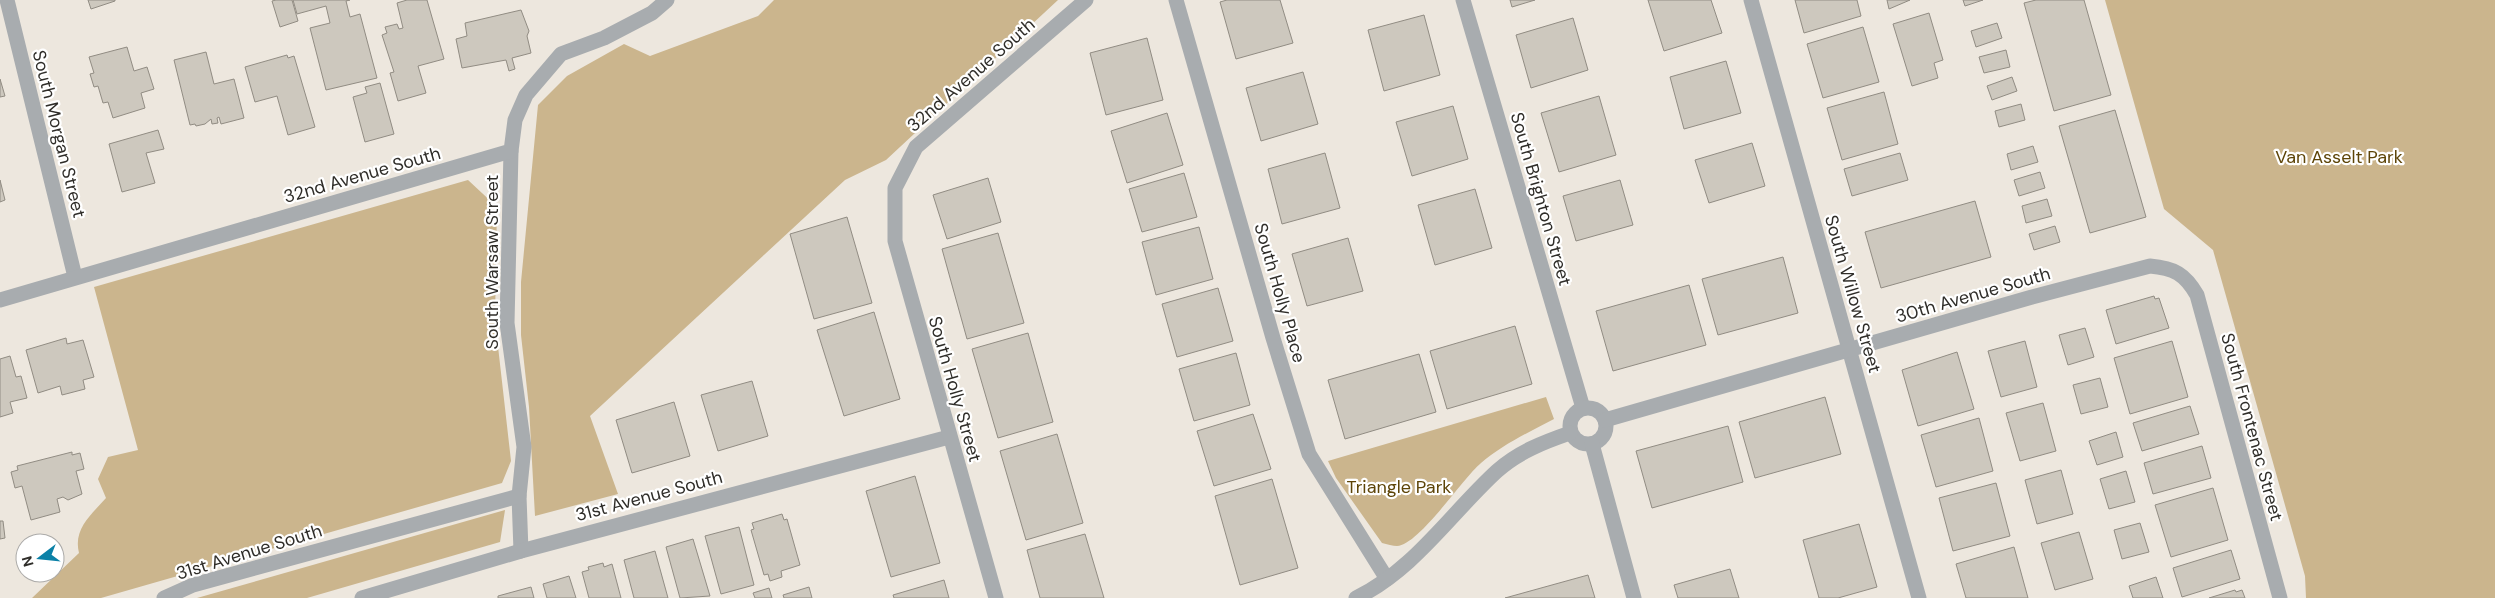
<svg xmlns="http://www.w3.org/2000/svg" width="2495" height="598" viewBox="0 0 2495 598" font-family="'DM Sans',sans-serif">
<rect width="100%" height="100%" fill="#ede7de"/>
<g fill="#cbb58d">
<path d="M774,0h284l-172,160 -41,20 -255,236 28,78 -83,22 -6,-109 -8,-72v-53l17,-177 29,-29 57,-32 26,12 108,-40z"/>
<path d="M2105,0h390v598h-189l-1,-22 -92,-326 -49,-41z"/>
<path d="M468,180l29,27 -2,113 16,141 -9,22 -401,115h-69l47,-45c-6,-24 12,-38 27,-55l-8,-19 10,-22 30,-7 -44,-163z"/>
<path d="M1546,397l8,22c-25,13 -52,26 -73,44 -19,16 -62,82 -84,83 -4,0 -10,-2 -15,-3l-46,-65 -8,-17z"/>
<path d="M505,510l-5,32 -193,56h-110z"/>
</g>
<g fill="#cdc8be" stroke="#918c83">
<path d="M88,0h27v1l-24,8z"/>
<path d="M276,0h16l6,21 -18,6 -8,-26z"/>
<path d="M293,0h57l-4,1 4,16 10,-3 17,64 -51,12 -16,-62 20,-5 -4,-17 -29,8z"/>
<path d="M407,0h20l17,59 -26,7 8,27 -28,8 -8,-28 4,-1 -12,-37 5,-2 -2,-6 12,-3 2,5 4,-1 -6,-25z"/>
<path d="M1227,0h53l13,43 -57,16 -16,-57z"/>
<path d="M1510,0h25l-23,7z"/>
<path d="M1648,0h63l11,33 -58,18z"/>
<path d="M1795,0h62l4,16 -57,17z"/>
<path d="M1887,0h23l-21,9z"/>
<path d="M1963,0h20l-18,6z"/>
<path d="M2036,0h48l27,95 -57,16 -30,-108z"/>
<path d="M521,10l8,21 -2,5 4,17 -19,5 3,11 -6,2 -3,-11 -44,8 -6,-29 11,-3 -2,-13z"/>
<path d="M1929,13l14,47 -9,3 4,15 -26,8 -19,-62z"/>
<path d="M1424,15l16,60 -56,16 -16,-61z"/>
<path d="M1573,18l15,52 -57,18 -15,-53z"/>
<path d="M1997,23l5,15 -26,9 -5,-16z"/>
<path d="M1863,27l16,55 -56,16 -16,-54z"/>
<path d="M1147,38l16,62 -57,15 -16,-62z"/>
<path d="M127,47l7,24 13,-4 7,22 -13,4 4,15 -32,10 -5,-16 -5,1 -5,-17 -4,1 -4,-13 4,-1 -5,-16z"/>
<path d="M2006,50l4,17 -26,6 -5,-16z"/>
<path d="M206,52l8,32 20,-5 10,39 -23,6 -2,-7 -2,1 1,5 -6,1 -1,-5 -6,5 -9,2 -1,-2 -5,1 -16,-65z"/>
<path d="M287,55l1,3 6,-2 21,71 -27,8 -11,-39 -22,6 -10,-35z"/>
<path d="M1726,61l15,52 -57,16 -14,-52z"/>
<path d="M1303,72l15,52 -57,17 -15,-53z"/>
<path d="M2012,77l5,14 -25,9 -5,-14z"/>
<path d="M0,79l5,17 -5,1z"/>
<path d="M380,83l14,51 -29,8 -12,-45 14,-4 -2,-6z"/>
<path d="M1884,92l14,52 -56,16 -15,-52z"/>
<path d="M1599,96l17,59 -57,17 -18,-59z"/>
<path d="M2021,104l4,16 -26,7 -4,-16z"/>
<path d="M1453,106l15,53 -56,17 -16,-54z"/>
<path d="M2115,110l31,107 -56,16 -31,-107z"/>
<path d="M1167,113l16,52 -56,18 -16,-52z"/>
<path d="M158,130l6,19 -18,4 9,30 -33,9 -13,-48z"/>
<path d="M1752,143l13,43 -56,17 -14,-43z"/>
<path d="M2033,146l5,16 -27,8 -4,-16z"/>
<path d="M1325,153l15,55 -58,16 -14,-55z"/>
<path d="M1900,153l8,27 -56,16 -8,-27z"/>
<path d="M2040,172l5,16 -26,8 -5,-16z"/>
<path d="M1184,173l13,44 -55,15 -13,-43z"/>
<path d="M988,178l13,44 -54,17 -14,-44z"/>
<path d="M0,180l5,20 -5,2z"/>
<path d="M1620,180l13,45 -57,16 -13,-45z"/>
<path d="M1475,189l17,59 -57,17 -17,-60z"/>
<path d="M2047,199l5,17 -26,7 -4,-17z"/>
<path d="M1975,201l16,56 -110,31 -16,-56z"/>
<path d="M847,217l25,86 -58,16 -24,-85z"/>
<path d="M2055,226l5,16 -26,8 -5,-16z"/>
<path d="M1199,227l14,52 -57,16 -14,-53z"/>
<path d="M998,233l26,90 -57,16 -25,-90z"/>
<path d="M1348,238l15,53 -56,15 -15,-52z"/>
<path d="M1783,257l15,56 -80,22 -16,-56z"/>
<path d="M1689,285l17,60 -93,26 -17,-60z"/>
<path d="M1218,288l15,53 -56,16 -15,-53z"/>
<path d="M2154,296l1,3 4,-1 10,30 -53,16 -10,-34z"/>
<path d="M874,312l26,87 -56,17 -27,-86z"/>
<path d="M1515,326l17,58 -85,25 -17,-58z"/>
<path d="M2085,328l9,29 -26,8 -9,-30z"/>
<path d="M1028,333l25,89 -55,16 -26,-89z"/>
<path d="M66,338l1,6 16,-4 11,37 -11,3 2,9 -23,6 -2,-9 -22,7 -12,-43z"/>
<path d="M2025,341l12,46 -36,10 -13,-46z"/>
<path d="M2172,341l16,56 -58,17 -16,-56z"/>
<path d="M1957,352l17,57 -56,17 -16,-56z"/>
<path d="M1236,353l14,52 -56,16 -15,-52z"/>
<path d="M1419,354l17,58 -91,27 -17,-59z"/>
<path d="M10,356l6,21 5,-1 6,22 -17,4 3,11 -13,4v-58z"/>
<path d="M2100,378l8,29 -27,7 -8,-29z"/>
<path d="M752,381l16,55 -50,15 -17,-56z"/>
<path d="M1825,397l16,57 -86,24 -16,-56z"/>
<path d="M674,402l16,54 -58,17 -16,-53z"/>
<path d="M2043,403l13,48 -36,10 -14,-48z"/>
<path d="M2190,406l9,28 -57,17 -9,-28z"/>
<path d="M1253,414l18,55 -57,17 -17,-55z"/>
<path d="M1979,418l14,53 -57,16 -15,-52z"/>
<path d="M1728,426l15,56 -91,26 -16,-57z"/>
<path d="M2116,432l7,25 -26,8 -8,-24z"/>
<path d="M1057,434l26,89 -57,17 -26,-89z"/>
<path d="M2202,446l9,32 -58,16 -9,-31z"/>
<path d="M72,452v3l8,-2 4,16 -8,2 6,23 -14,6 -5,-3 -6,2 3,13 -29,8 -9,-34 -7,2 -4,-16 7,-2 -1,-4z"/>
<path d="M2061,470l12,44 -36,10 -12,-44z"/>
<path d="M2126,471l9,31 -26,7 -9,-30z"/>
<path d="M915,476l25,87 -49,14 -25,-86z"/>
<path d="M1272,479l26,89 -58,17 -25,-89z"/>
<path d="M1996,483l14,53 -57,15 -14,-53z"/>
<path d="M2213,488l15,52 -57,17 -16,-52z"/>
<path d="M782,514l2,6 3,-1 13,46 -19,6 1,6 -12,4 -2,-7 -4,1 -13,-45 3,-1 -2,-6z"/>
<path d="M0,521h3l2,17 -5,1z"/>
<path d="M2140,523l9,29 -27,7 -8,-29z"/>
<path d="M1859,524l18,63 -39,11h-19l-16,-58z"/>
<path d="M739,527l15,58 -33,9 -16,-58z"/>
<path d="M2079,532l14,47 -38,11 -14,-47z"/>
<path d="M1085,534l19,64h-64l-13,-48z"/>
<path d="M693,539l17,57 -30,2 -14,-51z"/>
<path d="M2014,547l14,51h-62l-10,-34z"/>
<path d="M2231,550l9,29 -58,18 -9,-29z"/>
<path d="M655,551l13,47h-34l-10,-38z"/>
<path d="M603,563l1,4 8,-3 9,34h-32l-7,-26 7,-2 -1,-3z"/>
<path d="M1730,569l9,29h-61l-4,-13z"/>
<path d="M1588,575l7,23h-90z"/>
<path d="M569,576l7,22h-29l-4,-14z"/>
<path d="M2156,577l7,21h-30l-4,-12z"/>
<path d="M944,580l5,18h-55l-1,-3z"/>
<path d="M531,587l3,11h-36v-2z"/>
<path d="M809,587l3,11h-28l-1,-3z"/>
<path d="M769,588l3,10h-17l-2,-5z"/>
<path d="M2235,590l1,2 6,-2 3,8h-36z"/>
</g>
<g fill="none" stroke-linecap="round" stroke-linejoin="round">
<g stroke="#a8acaf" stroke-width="15">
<path d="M7,0l68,277"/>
<path d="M1176,0l97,338 36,116 78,125"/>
<path d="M1463,0l120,408"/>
<path d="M1751,0l168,598"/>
<path d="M511,151l-4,172 17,124 -5,49 2,55"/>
<path d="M0,300l511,-149 4,-31 11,-25 35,-41 43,-16 48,-25 15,-13"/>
<circle cx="1588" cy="426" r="18"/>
<path d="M1605,420l427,-123 118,-31c24,2 35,8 47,29l83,303"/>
<path d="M1592,444l42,154"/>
<path d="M164,598l29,-13 326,-89"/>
<path d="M362,598l159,-47 428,-114"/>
<path d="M996,598l-101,-357v-53l21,-41 170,-147"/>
<path d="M1356,598c58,-28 95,-85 141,-127 21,-19 47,-29 73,-38"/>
</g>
</g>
<g text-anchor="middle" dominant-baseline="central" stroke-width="4.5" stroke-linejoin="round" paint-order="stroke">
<g font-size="18" fill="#2f2d29" stroke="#fff">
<text transform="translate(971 75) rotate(-41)">32nd Avenue South</text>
<text transform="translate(59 134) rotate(76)">South Morgan Street</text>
<text transform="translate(362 175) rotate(-16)">32nd Avenue South</text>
<text transform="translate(1541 199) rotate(74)">South Brighton Street</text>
<text transform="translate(492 262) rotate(-90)">South Warsaw Street</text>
<text transform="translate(1280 293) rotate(74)">South Holly Place</text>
<text transform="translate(1853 294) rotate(74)">South Willow Street</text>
<text transform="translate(1973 295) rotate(-16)">30th Avenue South</text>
<text transform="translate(955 389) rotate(74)">South Holly Street</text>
<text transform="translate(2252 427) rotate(75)">South Frontenac Street</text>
<text transform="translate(649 496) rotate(-15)">31st Avenue South</text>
<text transform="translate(249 552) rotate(-17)">31st Avenue South</text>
</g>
<g font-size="18" fill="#5d4407" stroke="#fff">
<text x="2339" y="157">Van Asselt Park</text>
<text x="1399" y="487">Triangle Park</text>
</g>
</g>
<g transform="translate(40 558) rotate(254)"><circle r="24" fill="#ffffff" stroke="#acaba9"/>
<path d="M0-4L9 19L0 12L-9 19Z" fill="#0b81a7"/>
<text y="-8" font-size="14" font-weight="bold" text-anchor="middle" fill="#2f2d29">N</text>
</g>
</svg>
